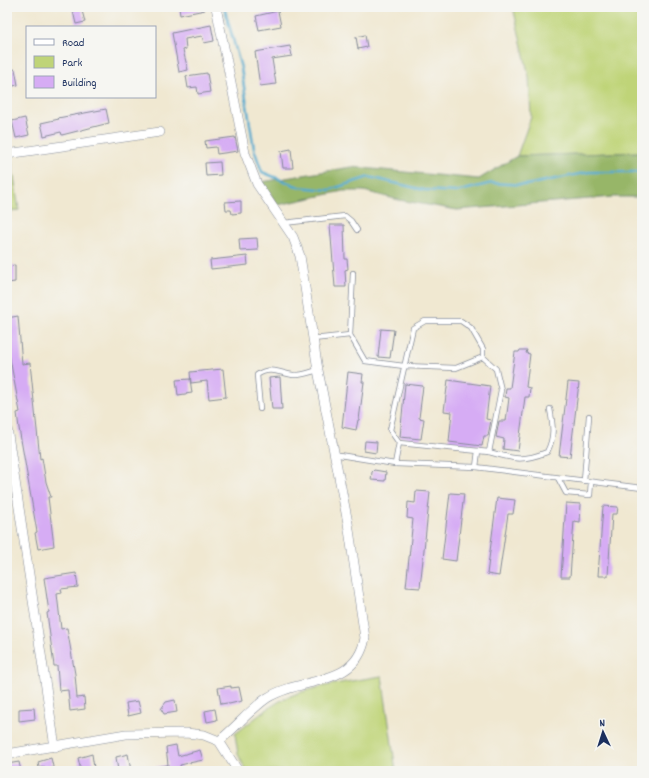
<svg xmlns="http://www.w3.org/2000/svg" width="649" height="778" viewBox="0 0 649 778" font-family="Dekko,sans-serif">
<rect width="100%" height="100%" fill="#f6f6f2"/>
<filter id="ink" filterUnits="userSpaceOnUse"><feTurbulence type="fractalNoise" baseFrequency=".025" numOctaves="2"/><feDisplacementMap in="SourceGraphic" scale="8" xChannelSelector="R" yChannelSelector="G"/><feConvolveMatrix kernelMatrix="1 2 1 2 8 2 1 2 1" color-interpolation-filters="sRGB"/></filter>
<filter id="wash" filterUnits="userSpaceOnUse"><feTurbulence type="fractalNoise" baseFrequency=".012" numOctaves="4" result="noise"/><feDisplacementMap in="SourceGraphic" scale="16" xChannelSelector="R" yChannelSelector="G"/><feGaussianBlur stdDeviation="0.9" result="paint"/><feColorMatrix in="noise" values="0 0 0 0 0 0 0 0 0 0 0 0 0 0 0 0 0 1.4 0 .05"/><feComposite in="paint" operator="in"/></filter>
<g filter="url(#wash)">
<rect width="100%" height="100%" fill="#f0e8d1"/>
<g fill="#bfd478" stroke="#6d826b">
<path d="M513,7h129v145l-125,4 14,-39 -2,-40z"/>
<path d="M12,163l7,47 -12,2v-48z"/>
<path d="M382,676l14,95h-150l-8,-17 -3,-20c16,-12 32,-27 51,-36 25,-12 67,-17 96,-22z"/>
</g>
<path fill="#97b668" stroke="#597263" d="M642,152v45h-29l-156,13 -58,-10 -35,-9h-21l-65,14 -16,-23 89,-15 128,12 38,-23z"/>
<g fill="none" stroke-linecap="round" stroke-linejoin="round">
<path stroke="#52aacf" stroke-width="2.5" d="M224,7l17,61 13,81 8,23 37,15 30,3 40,-13 55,13 32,2 36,-9 34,2 63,-13h53"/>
</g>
<g id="blocks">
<g fill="#d6acf4">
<path d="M72,7h9l4,15 -9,2z"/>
<path d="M183,7h22v3l-25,5 -1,-7z"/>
<path d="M278,11l3,15 -22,4 -3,-14z"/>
<path d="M211,25l3,16 -10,2 -2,-7 -17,3 1,10 -3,1 5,20 -9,2 -7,-39z"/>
<path d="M365,35l2,12 -9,2 -2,-12z"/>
<path d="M290,46l2,10 -20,3 4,25 -16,2 -5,-34z"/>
<path d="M15,69l3,16 -10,2 -1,-16z"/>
<path d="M207,73l3,19 -12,2 -1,-7 -9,1 -2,-12z"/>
<path d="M106,109l3,14 -47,12 -1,-3 -17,4 -3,-13 18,-4 -1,-1z"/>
<path d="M25,118l4,17 -13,3 -4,-17z"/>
<path d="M235,137l3,14 -21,3 -1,-7 -10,1 -1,-7z"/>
<path d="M291,149l2,19h-10l-2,-17z"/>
<path d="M220,162l1,13 -15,1 -1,-13z"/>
<path d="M241,201v12l-9,1 -1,-4h-5l-1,-8z"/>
<path d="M330,225h14l1,34h2l1,10 -3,1 1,17h-11z"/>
<path d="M257,238l1,12 -18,1 -1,-12z"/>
<path d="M247,256l1,9 -37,4 -1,-9z"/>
<path d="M15,265v17l-8,1v-17z"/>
<path d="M18,316l4,48 8,-1 10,96 2,-1 4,24 5,15h-3l6,49 -16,3 -3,-16 2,-1 -18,-104 -2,-15 3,-1 -12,-64 1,-3 -2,-27z"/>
<path d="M381,329l13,1 -4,28 -12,-1z"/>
<path d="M520,350h7l-1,3 4,1 -4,33 4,1 -1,9h-4l-7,54 -15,-2 1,-10 -8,-2 3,-16h7l3,-23 -4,-1 1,-9h4l5,-36h4z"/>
<path d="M223,369l3,28 -17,2 -2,-18 -16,2 -1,-11z"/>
<path d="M348,372l15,2 -1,8h2l-5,38h-1l-2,10 -14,-3z"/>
<path d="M280,377l2,32h-10l-3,-31z"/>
<path d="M190,379l2,14 -14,2 -2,-15z"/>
<path d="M448,380l42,6 -4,33 5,1 -3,16h-4l-2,10 -33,-4 3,-30 -8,-1z"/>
<path d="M568,382l11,1 -9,74 -11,-1z"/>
<path d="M405,384l18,2 -4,32 5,1 -3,20 -21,-2z"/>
<path d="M365,441l12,1 -1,11 -12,-2z"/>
<path d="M374,470l12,2 -1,9 -14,-1 1,-8z"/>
<path d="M416,491l14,1 -10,96 -14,-1 7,-68 -6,-1 1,-16 7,1z"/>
<path d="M450,493l14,1 -8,67 -14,-2z"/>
<path d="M497,498l18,2 -2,14h-5l-9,62 -12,-2z"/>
<path d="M566,503l15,1 -1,18 -6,-1 -4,56h-9z"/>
<path d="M603,506l15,1 -1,7h-5l-4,62h-10z"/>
<path d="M76,573l2,14 -17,2 1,4 -5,1 4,35 6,-1 8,46 2,24 7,-1 1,12 -15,2 -2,-21 -9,1 -2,-25h-3l-7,-53 2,-1 -5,-34z"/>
<path d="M231,686v2l8,-1 3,14 -13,3 -2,-1 -6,1 -3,-16z"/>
<path d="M175,700l2,12 -13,2 -3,-5 5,-7z"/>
<path d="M138,701l3,12 -13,3 -2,-13z"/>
<path d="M34,708l1,11 -16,2v-12z"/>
<path d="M215,709l2,11 -10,2 -2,-11z"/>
<path d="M176,745l2,11 22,-6 3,10 -23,5 1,6h-27v-4l14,-2 -2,-18z"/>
<path d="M92,754l2,14 -4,1v2h-9l-3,-13z"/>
<path d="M128,754l3,17h-13l-2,-14z"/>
<path d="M51,758l3,13h-9l-1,-4 -5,1 -1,-6z"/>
<path d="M19,762l2,9h-14v-7z"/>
</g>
</g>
</g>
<g filter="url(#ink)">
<use href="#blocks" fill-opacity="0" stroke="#868c98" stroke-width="1"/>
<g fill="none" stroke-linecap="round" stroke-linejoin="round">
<g stroke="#868c98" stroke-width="6">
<g id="lane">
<path d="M284,223l61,-7 6,5 6,9"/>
<path d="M353,273l-3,62 15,26 39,5 52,2 27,-11v-8l-12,-21 -10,-7h-36l-12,7 -23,102 9,13 -4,21"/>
<path d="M313,339l37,-4"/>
<path d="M260,409l-3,-34c13,-9 22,-2 36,0 7,1 17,-3 25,-5"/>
<path d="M399,443l90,9 12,-62 -5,-21 -13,-12"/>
<path d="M489,452c25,7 33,10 58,0 8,-15 6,-27 3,-43"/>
<path d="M333,454l62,10 81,3 166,21"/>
<path d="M476,467l2,-16"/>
<path d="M558,478l8,15 24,2 1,-13"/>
<path d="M584,481l5,-65"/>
</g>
</g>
<g stroke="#868c98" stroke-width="10">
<g id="street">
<path d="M216,7l29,146 12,31 36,53 7,19 18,114 30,153 17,115c-9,50 -63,38 -98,60 -15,10 -33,31 -48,43"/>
<path d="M7,154l153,-22"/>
<path d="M7,428l48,319"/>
<path d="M7,754l119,-20 60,-1 18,2 15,6 19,30"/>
</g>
</g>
<use href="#lane" stroke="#fff" stroke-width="4.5"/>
<use href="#street" stroke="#fff" stroke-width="9"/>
</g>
</g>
<rect width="649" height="778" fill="none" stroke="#f6f6f2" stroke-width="24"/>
<rect x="26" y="26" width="130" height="72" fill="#f6f6f2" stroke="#9ea6b7"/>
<rect x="34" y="39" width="20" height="6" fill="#ffffff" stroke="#9ea6b7"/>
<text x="62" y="46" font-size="12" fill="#1b2f5e">Road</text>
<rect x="34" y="56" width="20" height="12" fill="#bfd478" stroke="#9ea6b7"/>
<text x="62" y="66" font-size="12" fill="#1b2f5e">Park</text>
<rect x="34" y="76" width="20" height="12" fill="#d6acf4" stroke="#9ea6b7"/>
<text x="62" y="86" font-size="12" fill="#1b2f5e">Building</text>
<g transform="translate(603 732) rotate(356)" stroke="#f6f6f2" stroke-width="3" paint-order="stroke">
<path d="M0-3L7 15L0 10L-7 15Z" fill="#1b2f5e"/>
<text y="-6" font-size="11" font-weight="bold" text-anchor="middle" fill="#1b2f5e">N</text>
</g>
</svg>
